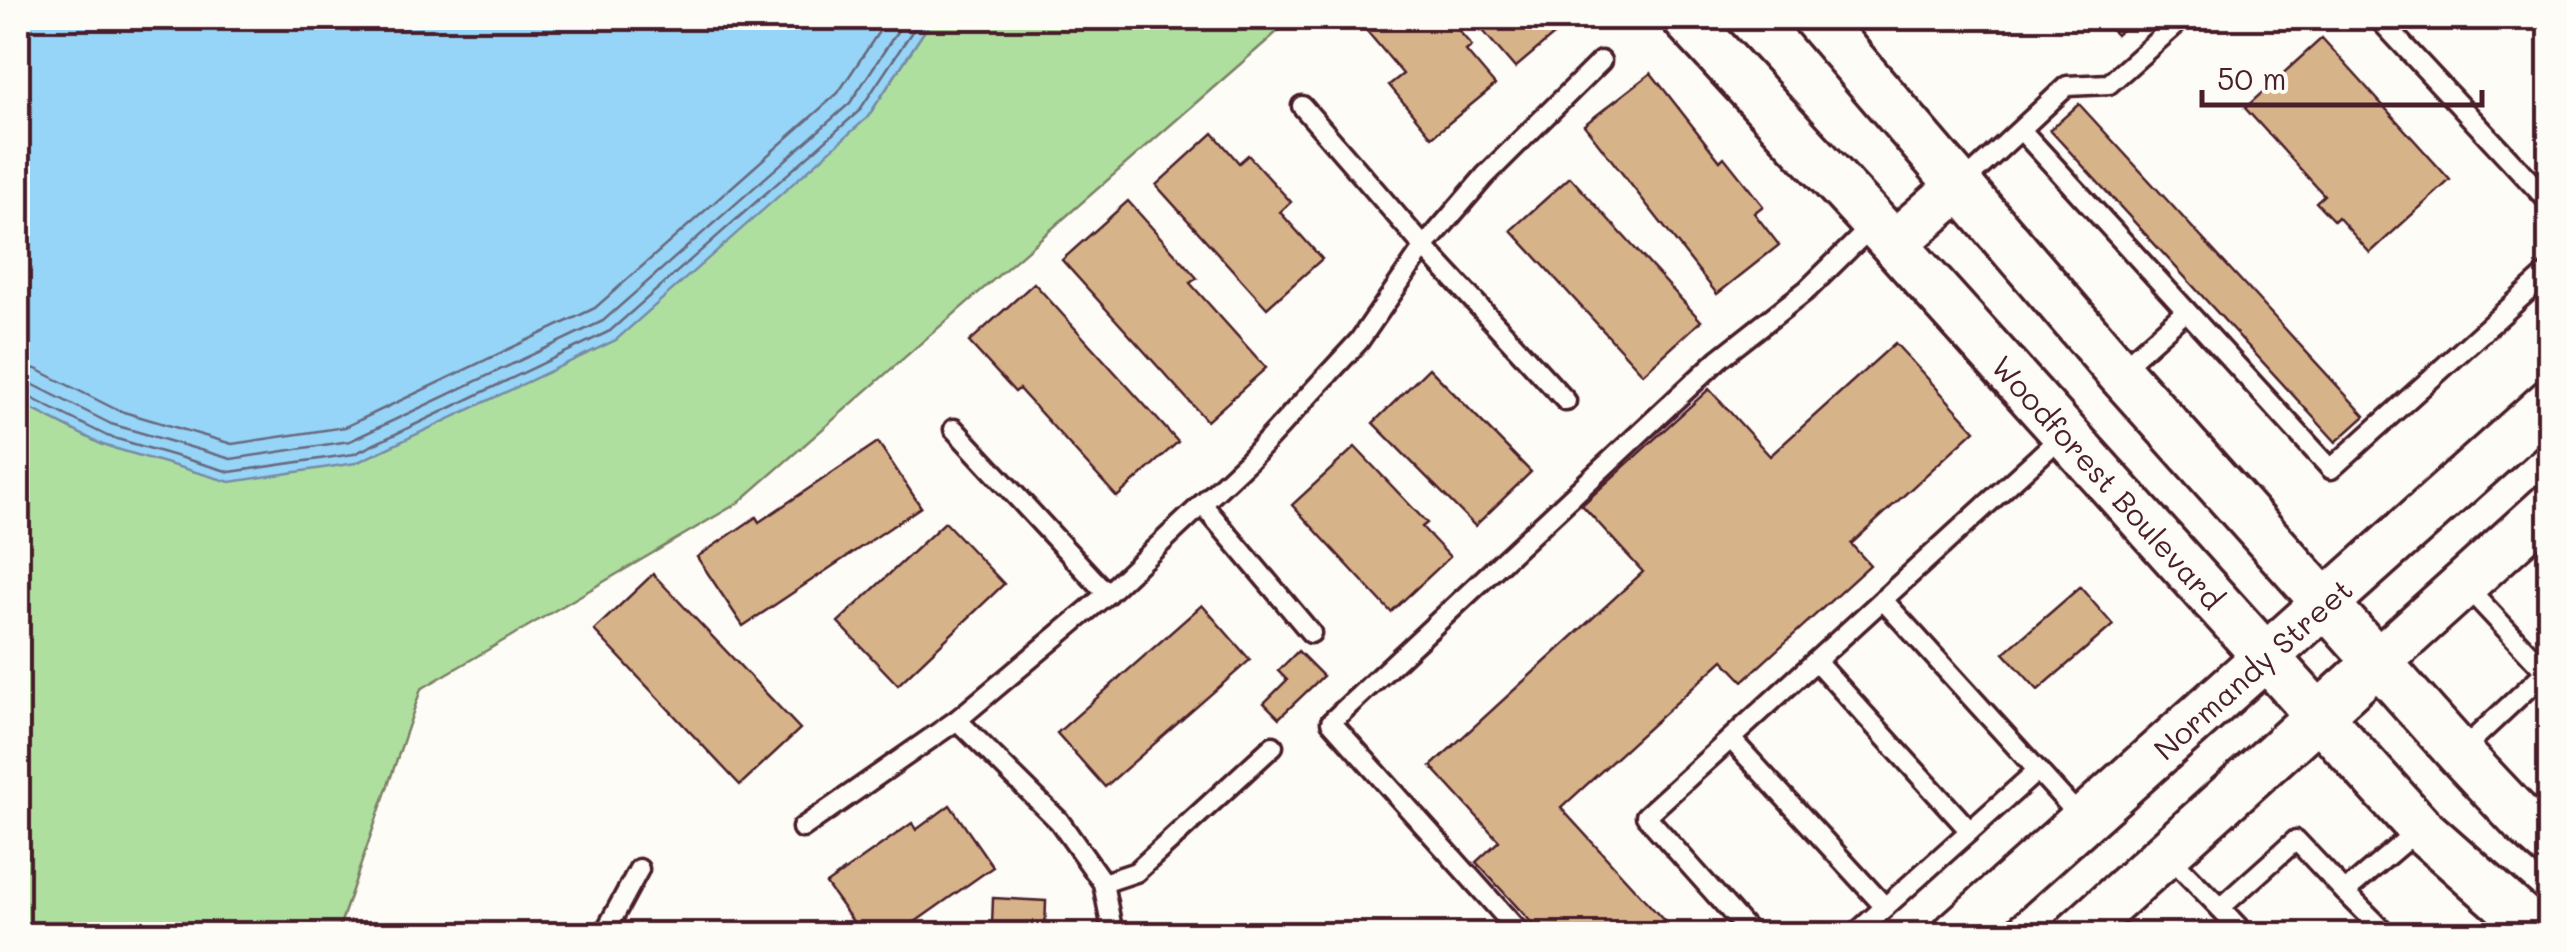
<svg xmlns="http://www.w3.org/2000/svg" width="2567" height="952" viewBox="0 0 2567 952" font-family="Mali,sans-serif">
<rect width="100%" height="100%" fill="#fdfcf7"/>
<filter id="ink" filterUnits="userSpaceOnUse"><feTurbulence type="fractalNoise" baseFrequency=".01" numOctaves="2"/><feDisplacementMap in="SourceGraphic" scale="20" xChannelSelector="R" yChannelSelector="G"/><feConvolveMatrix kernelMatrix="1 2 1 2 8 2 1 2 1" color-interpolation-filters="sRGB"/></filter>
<g filter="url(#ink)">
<path fill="#aedf9f" stroke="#7c7f65" stroke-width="2.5" d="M933,18h360l-555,485 -317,186 -84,245h-319v-532l85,43 764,-327z"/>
<path fill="#96d5f7" stroke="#788ca5" stroke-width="2.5" d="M18,18h915l-66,100 -251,222 -260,123 -126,19 -127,-37 -85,-43z"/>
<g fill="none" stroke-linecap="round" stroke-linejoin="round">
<g stroke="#68687d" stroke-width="2.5">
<path d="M18,366l18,3 81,41 115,34 113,-17 250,-119 243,-215 50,-75"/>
<path d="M18,381l12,2 81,41 120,35 119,-18 253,-120 247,-218 56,-85"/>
<path d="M18,394l7,1 82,41 123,36 124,-18 256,-123 249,-220 62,-93"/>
</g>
</g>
<g fill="#d7b389" stroke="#4a1f2b" stroke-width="2.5">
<path d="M1356,18h92l24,28 -6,5 29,34 -63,52 -43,-52 14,-11z"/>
<path d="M1472,18h102l-59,50z"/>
<path d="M2100,18h35l-19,17z"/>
<path d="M2322,38l128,142 -80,73 -32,-36 -4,4 -18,-19 8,-7 -79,-87z"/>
<path d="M1651,73l69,88 4,-4 39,49 -9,7 25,32 -62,49 -133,-169z"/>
<path d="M2079,104l286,312 -29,26 -286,-312z"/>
<path d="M1213,133l26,30 9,-8 43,47 -11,10 42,47 -55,49 -111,-123z"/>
<path d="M1570,177l131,144 -58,53 -132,-144z"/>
<path d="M1128,201l69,77 -7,5 76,85 -59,53 -145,-161z"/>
<path d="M1034,283l144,159 -61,55 -98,-108 -4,3 -46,-50z"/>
<path d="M1895,343l80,87 -124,114 19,21 -127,116 -20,-21 -162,148 115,126h-134l-66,-72 23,-21 -68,-75 212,-194 -61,-67 127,-116 61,67z"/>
<path d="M1429,368l102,104 -56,54 -102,-103z"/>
<path d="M878,442l43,65 -178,119 -46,-69 59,-40 3,5z"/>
<path d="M1355,447l72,76 -5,4 28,30 -59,55 -99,-107z"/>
<path d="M945,522l59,62 -106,101 -60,-63z"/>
<path d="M653,574l147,155 -60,56 -146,-155z"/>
<path d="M2080,587l33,38 -75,65 -34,-37z"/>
<path d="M1202,605l48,55 -145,127 -48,-54z"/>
<path d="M1298,651l25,25 -44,42 -15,-15 23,-23 -9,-9z"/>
<path d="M950,805l43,62 -95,67h-36l-36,-50 86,-61 4,7z"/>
<path d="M993,898l53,3 -1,33h-72v-10l19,1z"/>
</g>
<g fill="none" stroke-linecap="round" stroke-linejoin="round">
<g stroke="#4a1f2b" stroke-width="25">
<g id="service">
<path d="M2378,18l172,185"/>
<path d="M1302,106l122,141 142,154"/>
<path d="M2021,130l310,339 219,-198"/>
<path d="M1960,186l107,-100 42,-2 74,-66"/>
<path d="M2119,371l67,-60"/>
<path d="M954,429l153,165"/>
<path d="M1202,504l109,129"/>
<path d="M2464,584l86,92"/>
<path d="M1883,600l198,218"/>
<path d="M1816,661l154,170"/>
<path d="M957,720l102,101 44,62 10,51"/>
<path d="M1731,739l154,168"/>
<path d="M2459,753l86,-81"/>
<path d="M802,828l155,-108 150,-126 142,-134 110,-119 65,-94 61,-71 116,-115"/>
<path d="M2168,855l52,53"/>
<path d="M1103,883l33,-11 137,-126"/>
<path d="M604,934l35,-65"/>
<path d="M1521,934l-190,-212 388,-363 89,-70 66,-65"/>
<path d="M1751,934l-105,-118 418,-382"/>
<path d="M1855,934l183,-164"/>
<path d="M2245,934l-25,-26 76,-68 49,52"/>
<path d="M2387,934l-42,-42 75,-64"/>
</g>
</g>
<g stroke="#4a1f2b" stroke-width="52">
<g id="secondary">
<path id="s1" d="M1685,18l209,226 526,584 120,106"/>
<path d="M1816,18l303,354 340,381 64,68 27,24"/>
<path d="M1894,244l66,-58"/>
<path id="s2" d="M1956,934l594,-532"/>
<path d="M2077,934l473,-428"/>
</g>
</g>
<use href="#service" stroke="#fdfcf7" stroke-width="18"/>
<use href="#secondary" stroke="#fdfcf7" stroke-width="45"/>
</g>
</g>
<g text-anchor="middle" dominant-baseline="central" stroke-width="10" stroke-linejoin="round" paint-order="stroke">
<g font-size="30" fill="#4a1f2b" stroke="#fdfcf7">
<text stroke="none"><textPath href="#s1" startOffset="628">Woodforest Boulevard</textPath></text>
<text stroke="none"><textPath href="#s2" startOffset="398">Normandy Street</textPath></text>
</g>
</g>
<rect width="2567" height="952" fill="none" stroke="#fdfcf7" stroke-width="60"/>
<rect x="30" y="30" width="2507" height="892" fill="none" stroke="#4a1f2b" stroke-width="4" filter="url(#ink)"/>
<path d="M2202 90v15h280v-15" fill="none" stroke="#4a1f2b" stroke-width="5"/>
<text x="2217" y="90" font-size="30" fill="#4a1f2b" stroke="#fdfcf7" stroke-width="8" paint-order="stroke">50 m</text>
</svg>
